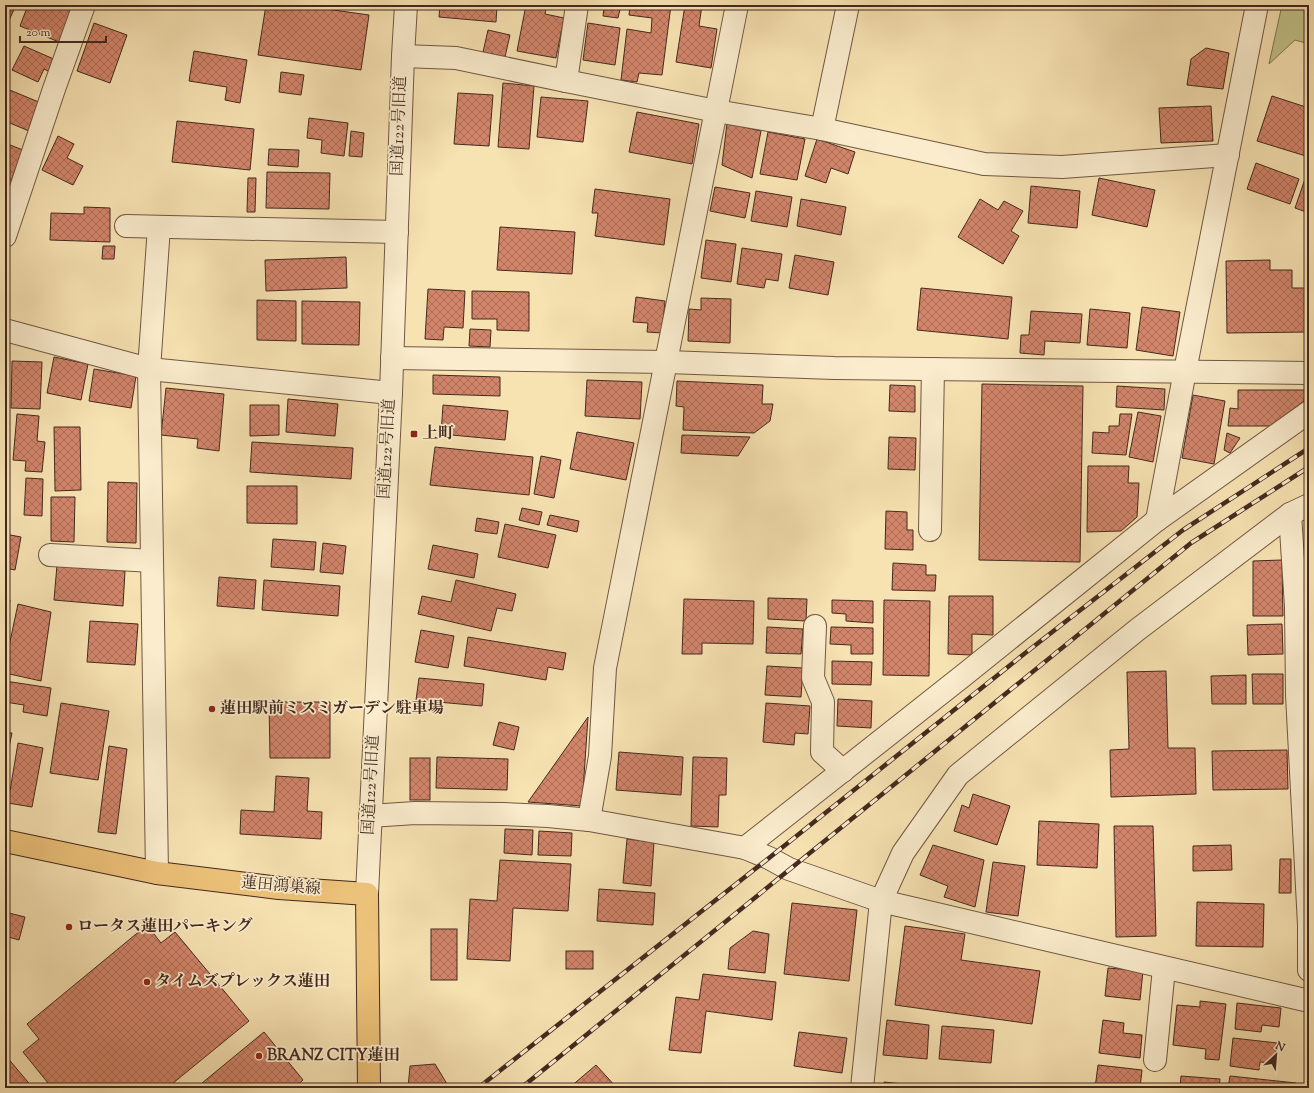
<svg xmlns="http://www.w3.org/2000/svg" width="1314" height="1093" viewBox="0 0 1314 1093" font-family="'Sorts Mill Goudy','Noto Serif JP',serif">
<defs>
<pattern id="building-cross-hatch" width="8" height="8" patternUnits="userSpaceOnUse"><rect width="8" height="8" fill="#d2856b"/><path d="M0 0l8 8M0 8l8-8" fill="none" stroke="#ac6d57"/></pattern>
</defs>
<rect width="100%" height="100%" fill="#f7e2b2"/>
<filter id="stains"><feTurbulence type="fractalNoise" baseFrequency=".005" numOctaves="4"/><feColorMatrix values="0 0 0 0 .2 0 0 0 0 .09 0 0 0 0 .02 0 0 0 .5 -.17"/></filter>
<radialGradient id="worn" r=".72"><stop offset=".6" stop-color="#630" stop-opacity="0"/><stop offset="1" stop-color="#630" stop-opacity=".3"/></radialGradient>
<path fill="#c1c289" stroke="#827654" d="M1282,5h27v39l-14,-4 -26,24z"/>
<g fill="url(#building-cross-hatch)" stroke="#44291e">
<path d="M5,5h11l-9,20 -2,-1z"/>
<path d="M28,5h47l-16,37 -39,-16z"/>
<path d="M266,5h32l71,10 -8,55 -103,-15z"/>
<path d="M440,5h57l-1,17 -57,-5z"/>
<path d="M526,5h21l-2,9 19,4 -8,40 -39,-7z"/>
<path d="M596,5h25l-3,13 -15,-2 1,-9z"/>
<path d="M630,5h41l-9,70 -23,-2 -2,9 -16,-2 6,-51 24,4 1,-15 -23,-3z"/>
<path d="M685,5h17l-3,21 18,3 -6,39 -35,-6z"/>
<path d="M94,23l33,12 -17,48 -33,-12z"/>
<path d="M588,23l32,5 -5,37 -32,-5z"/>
<path d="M488,30l22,5 -5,22 -22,-5z"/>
<path d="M24,46l32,14 -6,12 -6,-3 -6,13 -26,-12z"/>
<path d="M1206,48l23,5 -6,36 -36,-4 4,-26z"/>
<path d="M194,51l53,9 -7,43 -15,-3 2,-13 -38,-6z"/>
<path d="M281,72l23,3 -3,20 -22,-3z"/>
<path d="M503,83l31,3 -5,63 -31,-2z"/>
<path d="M5,88l36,15 -12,28 -24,-10z"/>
<path d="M458,93l35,2 -4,51 -35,-2z"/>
<path d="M1272,96l37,12v49l-52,-16z"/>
<path d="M541,97l47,4 -5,41 -46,-5z"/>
<path d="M1211,106l2,35 -52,2 -2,-35z"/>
<path d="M637,112l62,12 -7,40 -63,-12z"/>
<path d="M309,118l39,5 -4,33 -23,-3 1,-13 -15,-2z"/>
<path d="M177,121l77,8 -4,41 -78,-8z"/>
<path d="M727,123l34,8 -9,47 -30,-13z"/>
<path d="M351,131l13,2 -2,24 -13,-1z"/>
<path d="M768,132l37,7 -8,41 -37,-6z"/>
<path d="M58,136l16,8 -7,14 16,8 -10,19 -31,-15z"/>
<path d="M817,139l38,13 -7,22 -17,-6 -5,15 -21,-7z"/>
<path d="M5,143l18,7 -12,31 -6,-3z"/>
<path d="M269,149l30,1 -1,17 -30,-2z"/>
<path d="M1256,163l43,16 -9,25 -43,-15z"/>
<path d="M267,172l63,1 -1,36 -63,-1z"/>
<path d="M248,178h8l-1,34h-8z"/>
<path d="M1099,178l56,12 -8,37 -55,-12z"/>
<path d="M1305,179l4,1v33l-14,-5z"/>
<path d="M1031,186l49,5 -3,37 -49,-5z"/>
<path d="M715,187l35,6 -5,25 -35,-7z"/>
<path d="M595,189l75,10 -6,46 -69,-9 3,-23h-6z"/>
<path d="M756,191l36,6 -5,30 -36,-6z"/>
<path d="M801,199l45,8 -5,28 -44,-9z"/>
<path d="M980,199l18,11 6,-9 19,10 -12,20 8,5 -16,28 -45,-27z"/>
<path d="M84,207l26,1v34l-60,-2 1,-27 33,1z"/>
<path d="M500,227l75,5 -3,42 -75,-4z"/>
<path d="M706,240l30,4 -5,38 -30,-4z"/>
<path d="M103,246h12l-1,13h-12z"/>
<path d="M742,248l40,6 -4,27 -12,-2 -2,9 -27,-4z"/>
<path d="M795,255l39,7 -6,33 -39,-7z"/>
<path d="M346,257l1,31 -81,3 -1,-31z"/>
<path d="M1270,260v10h22v18h17v44l-82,1 -1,-72z"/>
<path d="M921,288l91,9 -4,42 -91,-9z"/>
<path d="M428,289l37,2 -2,37 -19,-1 -1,13 -18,-1z"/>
<path d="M472,291l57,1v39l-32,-1v-11h-25z"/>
<path d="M636,297l29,4 -3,32 -15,-1 1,-9 -15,-1z"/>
<path d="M701,298l30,1 -1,44 -42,-2 1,-32 12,1z"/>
<path d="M257,300l39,1v40l-39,-1z"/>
<path d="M302,301l58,1 -1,43 -57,-1z"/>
<path d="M1142,307l38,5 -7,44 -37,-6z"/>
<path d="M1090,309l40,4 -3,35 -40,-3z"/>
<path d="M1031,311l51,3 -2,29 -35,-2 -1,14 -24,-2 1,-18h8z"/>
<path d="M470,329l21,1 -1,17 -21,-1z"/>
<path d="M54,357l34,7 -7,36 -34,-7z"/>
<path d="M12,361l30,1 -2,47 -29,-1z"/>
<path d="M94,369l42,7 -5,32 -42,-7z"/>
<path d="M433,375l67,2v19l-67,-2z"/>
<path d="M587,380l55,2 -2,37 -55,-3z"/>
<path d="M677,381l86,4 -1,19h11l-3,17 -16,12 -71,-3 1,-23 -8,-1z"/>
<path d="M982,384l101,2 -3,176 -101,-2z"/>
<path d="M890,385l25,1v26l-26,-1z"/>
<path d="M1117,386l48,3 -1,21 -48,-3z"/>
<path d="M166,388l58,6 -5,57 -22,-3 1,-9 -37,-4z"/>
<path d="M1238,390h67l-1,11 -34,25h-42l2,-18 8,1z"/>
<path d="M1193,395l32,6 -11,63 -32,-6z"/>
<path d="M288,399l50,5 -3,32 -49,-4z"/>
<path d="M250,405h29v30l-29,1z"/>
<path d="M443,405l65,6 -3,29 -64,-6z"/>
<path d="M1138,412l23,4 -8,46 -24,-5z"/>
<path d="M17,414l22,2 -2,25 8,1 -3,30 -17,-1 1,-10 -13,-1z"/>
<path d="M1120,414h12l-6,41 -34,-2 1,-21 16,1v-7h10z"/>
<path d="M54,427h26l1,63 -26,1z"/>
<path d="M577,432l57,11 -8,37 -56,-11z"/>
<path d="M1227,433l13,5 -10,15 -6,-3z"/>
<path d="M682,435l68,2 -12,19 -57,-3z"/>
<path d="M889,437l27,1 -1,32 -27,-1z"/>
<path d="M252,442l101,6 -2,31 -101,-7z"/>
<path d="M435,447l98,10 -4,38 -99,-10z"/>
<path d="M541,456l20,4 -7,38 -20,-4z"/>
<path d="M1088,466h41l-1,17h11l-2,34 -16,14 -34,1z"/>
<path d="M26,478l17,1 -1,37 -18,-1z"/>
<path d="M108,482l29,1 -1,60 -29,-1z"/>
<path d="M247,486h50v38l-50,-1z"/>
<path d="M51,497h24l-1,45 -23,-1z"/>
<path d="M522,508l20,4 -3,13 -20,-5z"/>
<path d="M886,511l21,1v18h6v20l-28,-1z"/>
<path d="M550,515l29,6 -2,11 -30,-7z"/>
<path d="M477,518l22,4 -2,12 -22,-3z"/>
<path d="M505,524l51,11 -8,33 -50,-11z"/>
<path d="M5,534l16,3 -6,33 -10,-2z"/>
<path d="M273,539l43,3 -2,28 -43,-3z"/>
<path d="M323,543l23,3 -3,28 -23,-2z"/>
<path d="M433,545l45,9 -4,24 -46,-9z"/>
<path d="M1282,560l1,56h-30v-55z"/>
<path d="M893,563l33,2v10h10l-1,16 -43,-1z"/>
<path d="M57,565l68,6 -2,35 -69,-6z"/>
<path d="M219,577l37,3 -2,29 -37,-3z"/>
<path d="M264,580l76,6 -2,30 -76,-6z"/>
<path d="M456,580l60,14 -4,17 -15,-3 -6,23 -73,-17 4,-18 29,6z"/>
<path d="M949,596h44v39l-21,-1v21l-24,-1z"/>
<path d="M768,598l39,1 -1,22 -38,-2z"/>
<path d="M5,599l5,1 -5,27z"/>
<path d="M684,599l70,2 -1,43 -51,-1v11h-20z"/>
<path d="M832,600l41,1v22l-27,-2v-7l-14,-1z"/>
<path d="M884,600l46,1 -1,75 -46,-1z"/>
<path d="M18,604l33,8 -10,69 -36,-8v-8z"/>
<path d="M90,621l48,3 -3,41 -48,-3z"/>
<path d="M1282,624l1,30 -35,1 -1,-30z"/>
<path d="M767,627l36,2 -2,25 -35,-1z"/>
<path d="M831,627l42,1v26h-22v-9l-21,-1z"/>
<path d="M421,630l33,6 -6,32 -33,-6z"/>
<path d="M468,637l98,16 -3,17 -15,-3 -2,13 -82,-14z"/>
<path d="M832,661l40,1 -1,23 -39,-1z"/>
<path d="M767,666l36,2 -2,29 -36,-2z"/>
<path d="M1166,671l2,77h27l1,46 -85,3 -1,-47 19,-1 -2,-77z"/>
<path d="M1252,674h31v30h-30z"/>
<path d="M1246,675v29h-34l-1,-28z"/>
<path d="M419,678l65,6 -2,22 -66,-6z"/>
<path d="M5,681l46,7 -4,28 -24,-4 1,-7 -19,-3z"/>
<path d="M838,699l34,2 -1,27 -34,-2z"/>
<path d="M269,702h61v56h-60z"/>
<path d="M61,703l48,8 -11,69 -48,-7z"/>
<path d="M766,703l44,3 -2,28 -13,-1 -1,12 -31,-3z"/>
<path d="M588,717l-6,89 -54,-4z"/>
<path d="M499,722l20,5 -5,23 -21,-5z"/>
<path d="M5,732l7,1 -7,34z"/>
<path d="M18,743l25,5 -11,59 -24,-4z"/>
<path d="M109,746l18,3 -11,85 -18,-2z"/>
<path d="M1287,750l1,39 -75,1 -1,-39z"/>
<path d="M619,752l64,5 -2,38 -65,-5z"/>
<path d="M437,757l71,2 -1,31 -71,-2z"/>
<path d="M693,757l34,1 -1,37h-7l-1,32 -27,-1z"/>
<rect x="410" y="758" width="20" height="42"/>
<path d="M276,776l33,2 -2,33 15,1 -1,27 -81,-5 1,-24 33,2z"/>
<path d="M973,794l37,12 -13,39 -43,-14 8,-26 7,3z"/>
<path d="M1039,821l60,3 -2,44 -60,-3z"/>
<path d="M1114,826h39l3,110 -40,1z"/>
<path d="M505,829l28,1 -1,25 -28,-2z"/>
<path d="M539,831l33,2 -1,23 -33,-1z"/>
<path d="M627,839l27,3 -3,44 -28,-3z"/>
<path d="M933,845l51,15 -9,47 -31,-10 4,-11 -28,-11z"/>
<path d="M1231,845l1,25 -39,1v-25z"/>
<path d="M1280,859h11v34h-12z"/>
<path d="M500,860l71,4 -3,47 -55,-3 -3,53 -43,-2 3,-60 27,2z"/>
<path d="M993,862l32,4 -7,50 -32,-4z"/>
<path d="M599,889l56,4 -2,32 -56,-4z"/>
<path d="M1197,902l67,2 -1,43 -67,-1z"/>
<path d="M792,903l65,7 -8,71 -65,-7z"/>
<path d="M5,912l20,5 -6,23 -14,-4z"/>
<path d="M147,925l14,18 14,-11 74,89 -82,67h-115l-29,-36 16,-13 -12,-15z"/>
<path d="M905,926l60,8 -4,26 79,11 -8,53 -137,-19z"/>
<rect x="431" y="929" width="26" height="51"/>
<path d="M753,931l16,3 -4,39 -37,-4 2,-21z"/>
<rect x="566" y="951" width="27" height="18"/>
<path d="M1108,968l35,3 -3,29 -35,-4z"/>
<path d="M703,974l73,8 -4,38 -66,-9 -5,42 -32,-3 7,-53 23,3z"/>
<path d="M1200,1001l26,3 -7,56 -14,-1 1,-10 -33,-4 4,-40 23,2z"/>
<path d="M1237,1003l44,5 -2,19 -17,-2 -1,7 -26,-3z"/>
<path d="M887,1020l42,5 -2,34 -44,-4z"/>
<path d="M1103,1020l21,3 -1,10 19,2 -2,23 -41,-5z"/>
<path d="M942,1026l52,4 -3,33 -52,-4z"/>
<path d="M264,1032l39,48 -9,8h-98z"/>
<path d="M799,1032l48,6 -5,35 -48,-7z"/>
<path d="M1233,1038l44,5 -2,20 -15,-1 -1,8 -29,-4z"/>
<path d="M6,1056l27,32h-28v-31z"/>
<path d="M435,1064l12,20 -5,4h-34l2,-22z"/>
<path d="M596,1065l21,23h-48z"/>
<path d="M1098,1065l44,5 -2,18h-45z"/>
<path d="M1181,1076l39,3 -1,9h-39z"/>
<path d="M1230,1076l66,7 -1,5h-67z"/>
<path d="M884,1082l48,5v1h-48z"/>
</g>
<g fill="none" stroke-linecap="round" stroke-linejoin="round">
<g stroke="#715743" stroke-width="24">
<g id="minor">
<path d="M403,56l53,2 110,23 150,30 106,18 162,35 78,3 166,-12"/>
<path d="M566,81l11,-76"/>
<path d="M822,129l26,-124"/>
<path d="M126,226l271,6"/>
<path d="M5,236l49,-147 30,-84"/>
<path d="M5,330l144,39 242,24"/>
<path d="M392,358l275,4 167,6 475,5"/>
<path d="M1290,514l6,93 1,88 12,230v45"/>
<path d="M1157,520l28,-149 72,-366"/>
<path d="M930,530l3,-161"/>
<path d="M50,555l102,6"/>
<path d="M815,626l-2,52 10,24 -1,50 21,19"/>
<path d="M370,816l45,-3 87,1 46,2 41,4 156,28 24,10 20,11 92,32 428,100"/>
<path d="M589,820l11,-64 5,-88 132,-663"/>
<path d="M745,848l219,-173 193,-155 152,-108"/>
<path d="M157,873l-8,-504 10,-142"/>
<path d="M367,894l24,-501 12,-337 3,-51"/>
<path d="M1155,1060l9,-92"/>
<path d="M862,1088l19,-187 22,-48 55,-78 179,-145 153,-116 19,-9"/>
</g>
</g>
<g stroke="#44291e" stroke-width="24">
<path id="major" d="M5,841l152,32 122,15 88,6 2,194"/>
</g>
<use href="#minor" stroke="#faeccd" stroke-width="22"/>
<use href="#major" stroke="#ecc179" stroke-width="22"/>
<g stroke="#44291e" stroke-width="4.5">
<g id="rail">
<path d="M478,1088l291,-230 255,-204 159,-124 126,-82"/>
<path d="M521,1088l670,-545 118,-76"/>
</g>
</g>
<use href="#rail" stroke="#faeccd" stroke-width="3" stroke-dasharray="9" stroke-linecap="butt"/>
</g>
<g fill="#8f2418" stroke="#faeccd" stroke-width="1.5">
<rect x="410" y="430" width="8" height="8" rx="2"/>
<circle cx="212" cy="709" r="4"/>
<circle cx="69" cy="927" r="4"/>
<circle cx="147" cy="982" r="4"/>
<circle cx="259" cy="1056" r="4"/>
</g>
<g text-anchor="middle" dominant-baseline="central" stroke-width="3.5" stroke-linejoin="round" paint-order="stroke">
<g font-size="16" fill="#44291e" stroke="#faeccd">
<text transform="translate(400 126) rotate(-88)">国道122号旧道</text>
<text transform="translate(388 449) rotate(-87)">国道122号旧道</text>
<text transform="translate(372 785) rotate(-87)">国道122号旧道</text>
<text transform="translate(281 887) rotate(5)">蓮田鴻巣線</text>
</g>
<g font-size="16" font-weight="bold" fill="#44291e" stroke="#faeccd" text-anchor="start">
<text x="422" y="434">上町</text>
<text x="220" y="709">蓮田駅前ミスミガーデン駐車場</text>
<text x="77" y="927">ロータス蓮田パーキング</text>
<text x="155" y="982">タイムズプレックス蓮田</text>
<text x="267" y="1056">BRANZ CITY蓮田</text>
</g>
</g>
<rect width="1314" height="1093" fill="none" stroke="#f7e2b2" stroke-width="20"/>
<rect x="6" y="6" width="1302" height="1081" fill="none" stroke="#44291e" stroke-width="2"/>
<rect x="10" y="10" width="1294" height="1073" fill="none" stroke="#44291e"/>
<g transform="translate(1276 1055) rotate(26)" stroke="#faeccd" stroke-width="3" paint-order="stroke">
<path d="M0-3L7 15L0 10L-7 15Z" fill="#44291e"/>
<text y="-6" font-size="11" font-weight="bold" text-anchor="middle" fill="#44291e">N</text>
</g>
<path d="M20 36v6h86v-6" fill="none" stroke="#44291e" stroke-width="2"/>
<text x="26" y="36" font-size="12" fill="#44291e" stroke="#faeccd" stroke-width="3" paint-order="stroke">20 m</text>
<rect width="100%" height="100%" filter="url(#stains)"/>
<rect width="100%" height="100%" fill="url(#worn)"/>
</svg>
